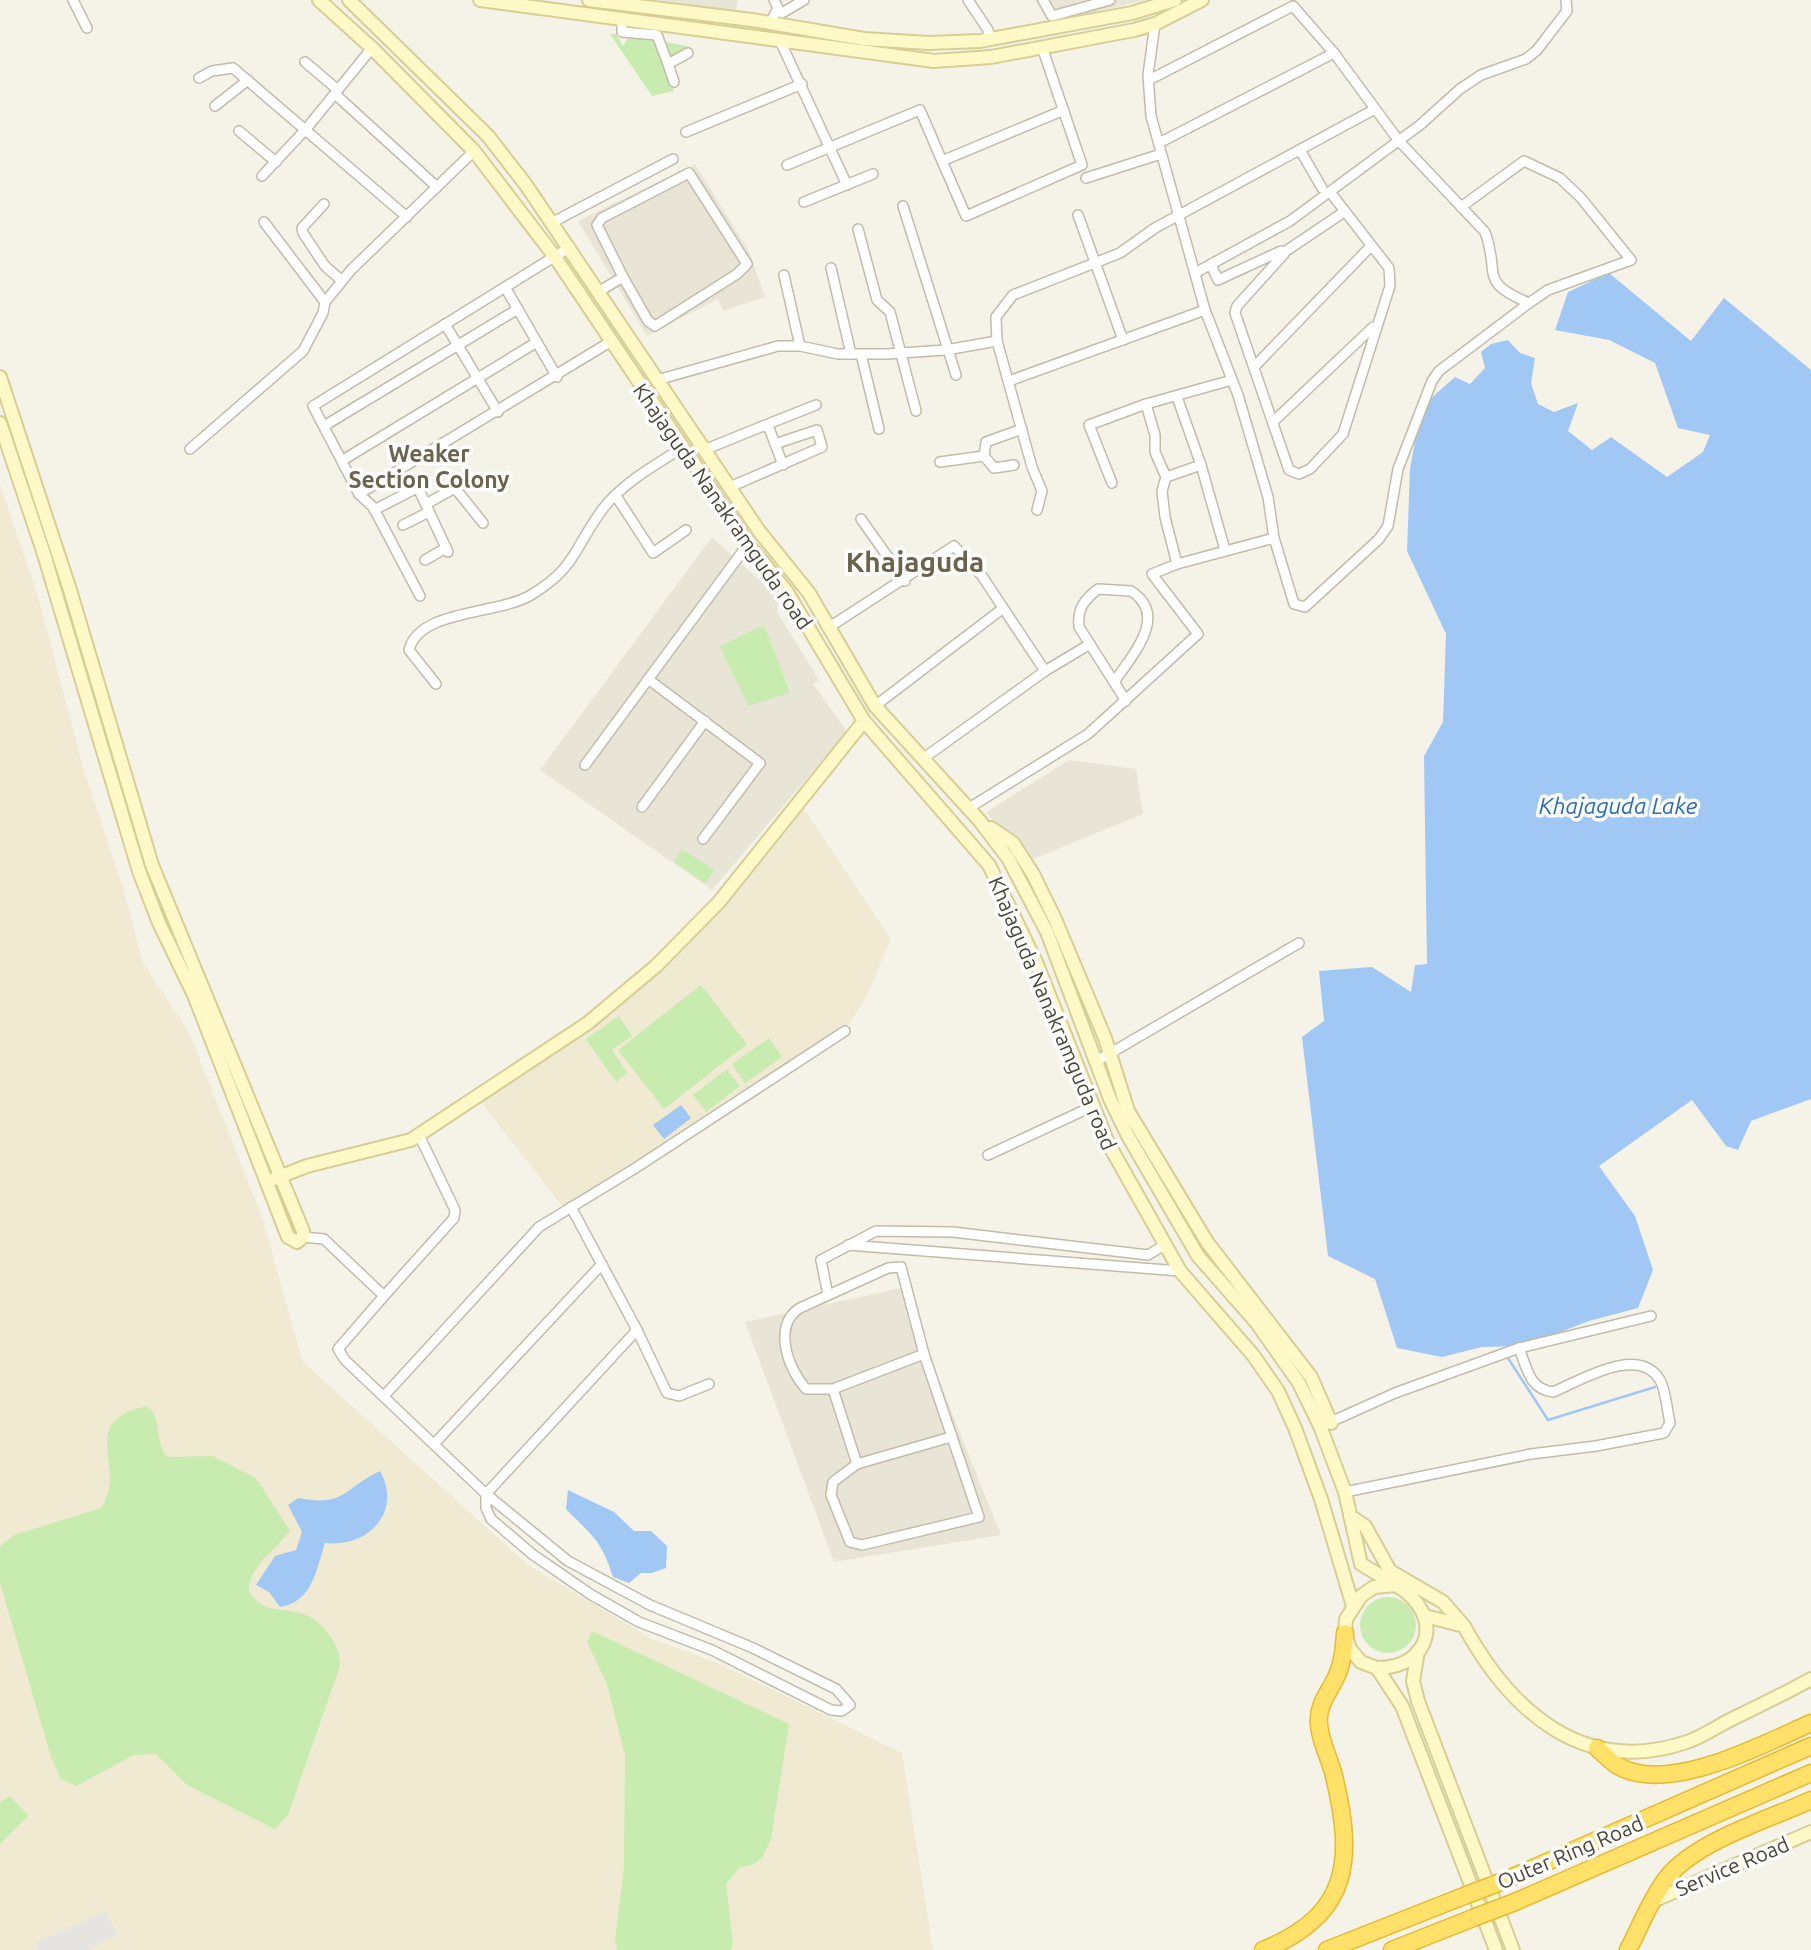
<svg xmlns="http://www.w3.org/2000/svg" width="1811" height="1950" viewBox="0 0 1811 1950" font-family="Ubuntu,sans-serif">
<rect width="100%" height="100%" fill="#f5f3e8"/>
<g fill="#e9e5d6">
<path d="M652,0h86l-2,12z"/>
<path d="M1035,0h111l-97,23z"/>
<path d="M695,164l54,87 16,46 -42,14 -5,-12 -71,37 -69,-115z"/>
<path d="M712,537l67,61 -2,14 42,68 -6,4 34,47 -135,159 -172,-120z"/>
<path d="M1069,760l67,9 7,45 -117,48 -40,-50z"/>
<path d="M902,1288l99,247 -167,27 -89,-240z"/>
</g>
<g fill="#efead1">
<path d="M0,485l38,111 45,171 41,124 19,72 46,69 73,185 41,145 225,203 124,74 68,25 182,89 31,197h-933z"/>
<path d="M799,801l92,138 -25,58 -21,34 -274,176h-8l-85,-109 178,-132z"/>
</g>
<g fill="#c8ebaf">
<path d="M610,34h6l7,12 7,-11 61,12 -26,20 9,24 -22,5z"/>
<path d="M764,625l26,68 -42,13 -28,-60z"/>
<path d="M682,849l32,21 -9,13 -31,-21z"/>
<path d="M701,985l46,59 -83,65 -46,-59z"/>
<path d="M619,1016l13,20 -20,14 15,23 -11,9 -30,-43z"/>
<path d="M769,1038l13,19 -37,26 -13,-19z"/>
<path d="M727,1069l13,17 -34,26 -13,-17z"/>
<path d="M147,1406c16,12 7,37 20,51l46,-1 43,22 34,53c-14,19 -42,35 -41,60 15,25 35,15 57,24 16,6 34,30 34,47 0,7 -4,15 -6,21l-46,132 -13,14 -88,-44 -31,-31 -22,1 -58,31 -15,-7 -10,-22 -51,-174v-37l14,-11 87,-27c28,-40 -27,-86 46,-102z"/>
<circle cx="1388" cy="1625" r="28"/>
<path d="M592,1631l197,93 -18,115 -9,19 -8,6 -15,4 -13,16 7,61 -3,5h-113l-2,-11 9,-73 1,-111 -18,-71 -20,-42z"/>
<path d="M10,1796l18,20 -28,28v-42z"/>
</g>
<path fill="#e6e4e0" d="M106,1911l11,25 -31,14h-47l-4,-7z"/>
<g fill="#a1c8f4">
<path d="M1609,273l82,68 33,-43 87,72v729l-60,22 -13,29 -12,-4 -34,-46 -93,66 36,50 18,54 -15,38 -49,13 -65,25 -42,1 -40,10 -45,-9 -22,-69 -47,-23 -26,-219 22,-16 -5,-50 53,-4 39,25 4,-27 12,-1 -3,-208 19,-34 3,-88 -39,-83 3,-82 11,-62 34,-30 15,7 15,-16 -4,-16 10,-8 17,-4 12,13 15,5 -4,25 7,21 16,8 24,-9 -10,28 24,19 19,-13 56,40 36,-25 7,-17 -32,-7 -23,-65 -46,-23 -54,-10 13,-38z"/>
<path d="M681,1105l10,13 -27,21 -11,-14z"/>
<path d="M380,1471c23,41 -12,77 -55,72 -9,28 -13,59 -45,64l-11,-15 -13,-7 19,-29 21,-6 6,-18 -14,-27 10,-7c48,9 44,-9 82,-27z"/>
<path d="M568,1490l46,22 20,19h17l16,15 -1,22 -14,5h-11l-12,10 -16,-6c-12,-38 -21,-41 -47,-68z"/>
</g>
<g fill="none" stroke-linecap="round" stroke-linejoin="round">
<path stroke="#a1c8f4" stroke-width="2.5" d="M1506,1355l42,65 107,-33"/>
<g stroke="#c1bcaa" stroke-width="12">
<g id="street">
<path d="M73,0l14,28"/>
<path d="M968,0l20,30 2,8"/>
<path d="M1043,0l9,16 58,-16"/>
<path d="M782,13l22,-13"/>
<path d="M622,20v12l35,3 11,29 20,-11"/>
<path d="M770,23l8,-15 -4,-8"/>
<path d="M781,43l66,142"/>
<path d="M305,62l33,28"/>
<path d="M668,64l6,18"/>
<path d="M199,78l13,-7 21,-3 174,149"/>
<path d="M1149,80l144,-74 41,47 65,88 86,91c16,43 -8,49 44,71l-90,68 -7,10 -34,88 -10,57 -9,13 -74,68 -11,-3 -20,-66 -6,-41 -30,-102 -33,-85 -54,-194 -3,-41 7,-51"/>
<path d="M335,94l102,93"/>
<path d="M215,106l33,-26"/>
<path d="M239,131l37,31"/>
<path d="M686,132l116,-48"/>
<path d="M1159,143l175,-90"/>
<path d="M1300,150l22,38"/>
<path d="M942,161l24,55 116,-51 -40,-118"/>
<path d="M787,165l133,-55 22,51 122,-51"/>
<path d="M262,176l44,-47 66,-81"/>
<path d="M1086,178l75,-24"/>
<path d="M804,202l69,-28"/>
<path d="M324,204l-22,24 1,5 22,33 16,14"/>
<path d="M903,206l53,169"/>
<path d="M1461,207l63,-46 36,17 21,20 50,62 -83,30 -19,13"/>
<path d="M1078,215l45,125"/>
<path d="M264,222l61,80 26,-32 123,-119"/>
<path d="M553,222l120,-63"/>
<path d="M858,229l19,71 13,12 26,99"/>
<path d="M570,247l-257,159 46,88 251,-152"/>
<path d="M1283,253l61,-41"/>
<path d="M1211,265l7,15 63,-29 3,3 -47,52 -2,7 54,157 10,4 11,-5 33,-35 47,-148 -1,-18 -59,-76"/>
<path d="M831,268l20,86"/>
<path d="M1195,273l95,-52 130,-96 40,-36 21,-14 45,-16 11,-9 30,-39 -1,-11"/>
<path d="M784,275l16,71"/>
<path d="M505,287l52,90"/>
<path d="M598,292l25,-15 -26,-52 5,-7 87,-45 58,91 -10,10 -82,52 -7,-5 -25,-44"/>
<path d="M445,324l53,88"/>
<path d="M861,354l18,75"/>
<path d="M1254,367l117,-121"/>
<path d="M657,380l121,-34h22l38,8h48l60,-4 51,-9"/>
<path d="M1009,381l196,-71"/>
<path d="M1177,397l24,68"/>
<path d="M1146,404l9,31v17l11,25 -4,14 3,26 12,47"/>
<path d="M1273,422l100,-95"/>
<path d="M324,426l194,-117"/>
<path d="M763,426l53,-21"/>
<path d="M190,449l113,-98 20,-38 2,-11"/>
<path d="M704,450l59,-24 6,2 14,37"/>
<path d="M984,456l2,-14 36,-13"/>
<path d="M343,460l194,-118"/>
<path d="M940,462l44,-6 10,12 20,-3"/>
<path d="M1166,477l35,-12 24,85"/>
<path d="M1112,483l-23,-58 57,-21 86,-24"/>
<path d="M730,487l92,-40 -5,-17 -42,14"/>
<path d="M359,494l14,13 47,89"/>
<path d="M616,496l37,57 33,-23"/>
<path d="M426,504l29,-16 28,35"/>
<path d="M374,510l41,-21 4,1 29,62"/>
<path d="M1037,510l5,-19 -10,-24 -35,-126 -1,-24 17,-22 107,-42 35,-25 220,-119"/>
<path d="M861,519l44,62"/>
<path d="M403,525l26,-13"/>
<path d="M425,560l21,-12"/>
<path d="M828,628l126,-82 28,30 63,95"/>
<path d="M648,679l112,84 -57,76"/>
<path d="M1115,681c16,-25 55,-65 16,-90l-33,-2c-14,11 -21,20 -19,38l47,74"/>
<path d="M436,684l-27,-34c10,-41 89,-35 122,-55 45,-27 43,-47 71,-85 19,-26 53,-45 80,-62"/>
<path d="M875,706l127,-97"/>
<path d="M924,758l121,-87 45,-27"/>
<path d="M585,765l163,-221"/>
<path d="M642,807l63,-86"/>
<path d="M969,808l119,-74 110,-100 -46,-60 25,-10 97,-26"/>
<path d="M1097,1061l202,-118"/>
<path d="M988,1155l103,-48"/>
<path d="M571,1207l66,123 30,63 12,3 30,-12"/>
<path d="M303,1237l21,2 60,57 -46,53 7,11 141,134 82,67 82,44 103,43 83,41 14,16 -8,6 -11,-1 -119,-60 -73,-28 -49,-28 -58,-40 -41,-35 -5,-11v-14l151,-164"/>
<path d="M848,1245l332,26"/>
<path d="M821,1260l55,-29 77,1 195,23 18,-11"/>
<path d="M821,1260l7,35"/>
<path d="M384,1296l70,-78 1,-8 -36,-75"/>
<path d="M924,1354l55,163 -117,28 -12,-3 -19,-47 2,-13 24,-18 94,-27"/>
<path d="M833,1389h-27c-18,-20 -34,-64 -6,-81l88,-40 13,-1 23,87 -91,35 24,75"/>
<path d="M384,1396l155,-169 95,-58 211,-138"/>
<path d="M1326,1424l69,-31 124,-45"/>
<path d="M435,1443l167,-179"/>
<path d="M1345,1492l186,-38 65,-8 68,-13 6,-10c-3,-13 -4,-32 -10,-43 -22,-36 -80,1 -107,12 -24,-3 -26,-24 -34,-44l132,-32"/>
</g>
</g>
<g stroke="#d7ce95" stroke-width="16">
<g id="secondary">
<path d="M319,0l53,48 102,103 81,106 193,287 39,48 77,129 125,144 47,97 72,181 72,128 73,84 25,36 17,37 26,71 32,107"/>
<path d="M349,0l139,136 38,49 233,346 50,62 66,113 104,114 29,38 39,74 63,167 18,37 70,120 58,66 43,61 21,43 25,66 16,72 35,21"/>
<path d="M480,0l454,61 57,-4 143,-27 21,-6 47,-24"/>
<path d="M589,0l163,20 112,19 65,4 51,-2 152,-28 43,-13"/>
<path d="M0,377l70,213 82,275 151,366v6l-6,5 -9,-5 -94,-242 -35,-72 -20,-52 -96,-320 -43,-128"/>
<path d="M991,828l22,15 20,31 22,45 50,119 23,73 79,131 104,135 20,46"/>
<path d="M274,1179l33,-13 104,-26 177,-117 68,-57 63,-64 145,-181"/>
<path d="M1350,1516l15,10 25,45 53,31 21,24"/>
<path d="M1425,1616l39,10c47,86 120,151 223,116 15,-5 29,-15 43,-22 27,-13 54,-26 81,-41"/>
<path d="M1418,1651l-5,30 5,20 95,249"/>
<path d="M1377,1668c55,0 68,-54 19,-83l-22,2 -13,9 -15,23 -1,14 5,16 11,13 16,6 25,38 94,244"/>
<path d="M1653,1901l158,-69"/>
</g>
</g>
<g stroke="#e6ba31" stroke-width="19">
<g id="highway">
<path d="M1597,1748c7,6 14,14 21,18 51,29 145,-22 193,-43"/>
<path d="M1506,1880l305,-134"/>
<path d="M1515,1902l296,-129"/>
<path d="M1263,1950c88,-35 91,-91 71,-174 -4,-17 -14,-34 -15,-52 -2,-20 11,-32 18,-49 6,-13 7,-28 8,-42"/>
<path d="M1327,1950l137,-54"/>
<path d="M1392,1950l81,-32"/>
<path d="M1628,1950c12,-23 22,-50 38,-71 29,-38 102,-59 145,-79"/>
</g>
</g>
<use href="#street" stroke="#fff" stroke-width="9"/>
<use href="#secondary" stroke="#fff9c8" stroke-width="12"/>
<use href="#highway" stroke="#ffe069" stroke-width="16"/>
<g stroke="#e6ba31" stroke-width="19" stroke-linecap="butt">
<g id="highway-bridge">
<path d="M1464,1896l42,-16"/>
<path d="M1473,1918l42,-16"/>
</g>
</g>
<use href="#highway-bridge" stroke="#ffe069" stroke-width="16"/>
</g>
<g text-anchor="middle" dominant-baseline="central" stroke-width="7" stroke-linejoin="round" paint-order="stroke">
<g font-size="21" fill="#494436" stroke="#fff">
<text transform="translate(723 506) rotate(55)">Khajaguda Nanakramguda road</text>
<text transform="translate(1053 1013) rotate(67)">Khajaguda Nanakramguda road</text>
<text transform="translate(1570 1852) rotate(-23)">Outer Ring Road</text>
<text transform="translate(1732 1866) rotate(-23)">Service Road</text>
</g>
<g font-size="23" font-weight="bold" fill="#6c634d" stroke="#fff">
<text x="429" y="453">Weaker<tspan x="429" dy="26">Section Colony</tspan></text>
</g>
<g font-size="23" font-style="italic" fill="#286bbb" stroke="#fff">
<text x="1618" y="805">Khajaguda Lake</text>
</g>
<g font-size="28" font-weight="bold" fill="#6c634d" stroke="#fff">
<text x="915" y="561">Khajaguda</text>
</g>
</g>
</svg>
